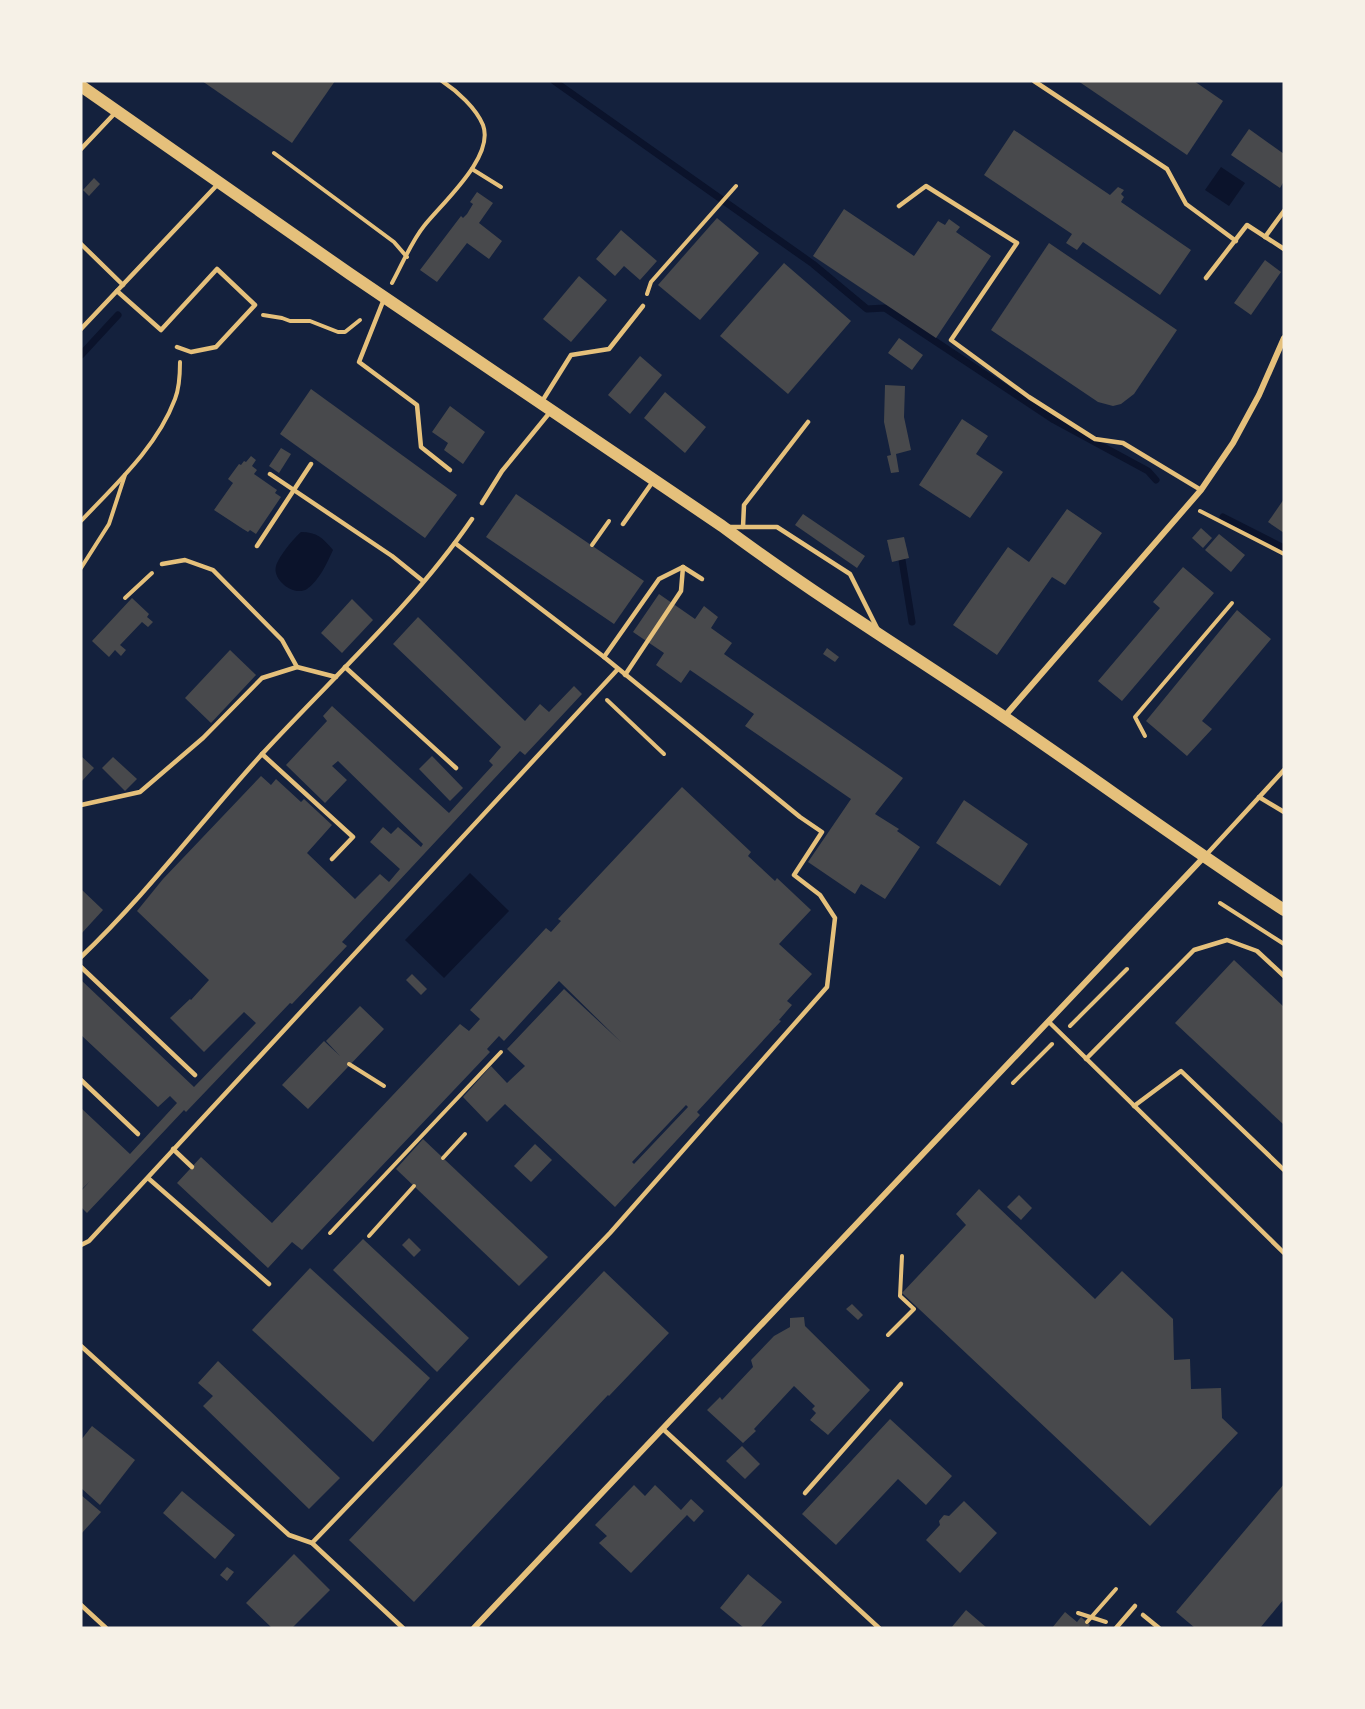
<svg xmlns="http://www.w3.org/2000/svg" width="1365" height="1709" viewBox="0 0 1365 1709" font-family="'Zilla Slab',serif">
<rect width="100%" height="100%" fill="#14213d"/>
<g fill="#0b132b">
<path d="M1221,167l24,16 -16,23 -24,-16z"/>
<path d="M301,532c16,0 22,6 32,18 -6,13 -14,31 -26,39 -13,8 -35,-9 -31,-23 3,-10 18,-28 25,-34z"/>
<path d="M470,873l39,38 -65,67 -39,-38z"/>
</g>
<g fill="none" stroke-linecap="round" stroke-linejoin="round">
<g stroke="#0b132b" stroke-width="7">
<path d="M554,81l259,183 54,45 18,-1 169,112 94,51 8,9"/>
<path d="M81,355l37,-40"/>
<path d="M1223,517l61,31"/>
<path d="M902,560l10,62"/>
</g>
</g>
<g fill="#48494c" fill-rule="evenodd">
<path d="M202,81h133l-43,62z"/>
<path d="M1078,81h116l29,20 -36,54z"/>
<path d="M1249,129l35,25v27l-4,7 -49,-33z"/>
<path d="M1014,130l96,65 8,-8 6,3 -3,4 3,3 -3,5 70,48 -31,45 -77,-53 -6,8 -11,-7 6,-9 -88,-59z"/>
<path d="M94,178l6,6 -11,12 -6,-6z"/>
<path d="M477,192l16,11 -14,20 23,18 -13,18 -22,-16 -30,39 -17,-12 41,-54 2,2 4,-4 6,-10 -3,-2z"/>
<path d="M844,209l70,47 24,-35 7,4 4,-6 11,8 -4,5 35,24 -55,82 -123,-82z"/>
<path d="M717,218l42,35 -59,67 -42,-35z"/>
<path d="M621,230l36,31 -17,19 -16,-14 -9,10 -19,-17z"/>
<path d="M1049,243l128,87 -43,64 -13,10 -8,2 -15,-4 -107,-72z"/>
<path d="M1265,260l16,12 -30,43 -17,-12z"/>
<path d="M784,263l67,58 -63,73 -68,-58z"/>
<path d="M579,276l28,24 -36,42 -28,-23z"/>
<path d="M899,338l24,17 -11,15 -24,-17z"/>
<path d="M640,356l22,19 -32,39 -22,-19z"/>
<path d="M885,385l20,1 -1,31 7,33 -15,4 3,18 -8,1 -4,-17 4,-1 -7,-33z"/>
<path d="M311,389l146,106 -32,43 -145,-104z"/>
<path d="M665,392l41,35 -21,26 -41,-35z"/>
<path d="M450,406l35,26 -22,32 -19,-14 4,-7 -16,-11z"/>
<path d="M962,419l26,17 -12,18 27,18 -33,46 -51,-33z"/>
<path d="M281,448l10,6 -12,19 -10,-7z"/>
<path d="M251,456l5,4 -4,6 5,4 -3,4 23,16 -2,3 6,4 -25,37 -6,-4 -2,2 -5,-3 -29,-19 19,-27 -5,-4 11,-15 2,1 3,-4 2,1z"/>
<path d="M516,494l128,87 -30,43 -128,-87z"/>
<path d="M1284,499v34l-16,-11z"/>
<path d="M1067,509l35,24 -37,52 -13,-8 -55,78 -44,-30 55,-78 21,15z"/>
<path d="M803,514l62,42 -8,12 -62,-43z"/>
<path d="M1201,528l11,10 -9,10 -11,-10z"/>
<path d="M1219,534l26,21 -14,17 -26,-22z"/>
<path d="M904,537l5,21 -17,4 -5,-22z"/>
<path d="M1183,567l31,26 -92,108 -24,-20 62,-73 -7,-6z"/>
<path d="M659,594l36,25 9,-13 14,11 -7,11 21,15 -8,11 179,124 -28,36 24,15 -2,2 23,16 -35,52 -24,-15 -6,10 -47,-32 43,-63 -106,-73 9,-12 -64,-44 -9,13 -25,-18 8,-12 -31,-21z"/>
<path d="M132,598l17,16 -2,3 6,5 -5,5 -6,-5 -22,23 6,5 -5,6 -6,-6 -6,7 -17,-16z"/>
<path d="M352,599l21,21 -31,33 -21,-20z"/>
<path d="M1237,610l34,29 -69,82 10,8 -25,27 -41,-35z"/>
<path d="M418,617l107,104 15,-17 9,8 25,-26 8,8 -57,61 -5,-4 -178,191 5,4 -55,58 -2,-1 -104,109 -2,-2 -97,103 -6,-6v-16l9,-10 -9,9v-82l49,46 47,-51 -7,-7 -12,11 -77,-72v-55l113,107 62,-64 -12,-11 -40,40 -34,-34 20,-19 1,1 18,-20 -72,-69 26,-32 98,-103 10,9 5,-6 25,23 3,-3 28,26 -25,28 48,46 25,-25 9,8 11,-13 -30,-27 13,-15 8,7 7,-7 23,20 2,-3 -85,-83 -6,5 15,14 -22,23 -39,-38 41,-44 -4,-5 9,-10 117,107 44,-48 -4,-4 12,-14 -108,-103z"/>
<path d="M827,648l12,9 -4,5 -12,-8z"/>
<path d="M230,650l26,25 -45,48 -26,-25z"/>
<path d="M81,756l13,12 -13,14z"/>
<path d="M432,756l31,32 -13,13 -31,-32z"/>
<path d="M113,757l24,22 -12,12 -23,-23z"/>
<path d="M682,787l69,65 -3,4 27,25 2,-3 34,32 -32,34 33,30 -25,27 5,4 -13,15 2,1 -84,91 3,3 -85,92 -110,-103 -18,18 -24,-25 28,-31 16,17 18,-17 -18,-17 57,-60 57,53 -62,-61 -55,60 -5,-5 -12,13 3,3 -188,198 -10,-8 -24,26 -91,-85 24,-26 71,66 188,-199 9,7 11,-12 -10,-9 76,-82 5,4 10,-11 -3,-2zM686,1105l2,2 -54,57 -2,-2z"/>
<path d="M964,800l64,44 -28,42 -64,-43z"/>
<path d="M81,889l22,21 -22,24z"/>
<path d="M1234,960l50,47v118l-109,-102z"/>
<path d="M412,974l15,15 -6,6 -15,-15z"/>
<path d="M360,1006l24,23 -76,80 -26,-24 42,-44 16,15 -14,-15z"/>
<path d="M423,1139l125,118 -29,29 -123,-117z"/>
<path d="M535,1144l17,16 -21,22 -17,-16z"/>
<path d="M979,1189l116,110 27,-28 51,48 1,41 16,-1 1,30 30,-1 1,30 16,15 -88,93 -248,-233 64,-68 -10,-11z"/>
<path d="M1019,1195l13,13 -11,12 -14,-13z"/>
<path d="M409,1238l12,12 -7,7 -12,-12z"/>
<path d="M363,1239l106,99 -32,34 -104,-102z"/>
<path d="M310,1268l120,110 -57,64 -121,-112z"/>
<path d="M604,1271l65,62 -60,63 -1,-1 -194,207 -65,-62z"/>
<path d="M852,1304l11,11 -5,5 -12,-11z"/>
<path d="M804,1317l1,9 65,64 -42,45 -18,-15 6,-7 -4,-4 3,-3 -21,-20 -40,43 2,2 -13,12 -36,-33 13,-13 2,3 31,-33 -2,-7 23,-24 16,-9v-9z"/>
<path d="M218,1361l122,117 -31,31 -106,-103 10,-10 -15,-13z"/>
<path d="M890,1419l62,57 -26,29 -28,-26 -62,66 -34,-31z"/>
<path d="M92,1426l43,34 -35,45 -19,-17v-48z"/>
<path d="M742,1446l18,18 -15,15 -19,-18z"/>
<path d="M1284,1484v115l-24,29h-65l-19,-16z"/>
<path d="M634,1485l11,11 10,-11 26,25 10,-11 13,12 -10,11 -7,-7 -56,58 -32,-30 8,-7 -12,-11z"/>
<path d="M182,1491l53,44 -20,24 -52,-46z"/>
<path d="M81,1495l20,17 -20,22z"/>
<path d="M964,1501l33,32 -37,40 -34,-33 14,-15 -1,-4 5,-6 5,1z"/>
<path d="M294,1554l36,36 -38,38h-20l-26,-25z"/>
<path d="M227,1567l7,5 -7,9 -7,-6z"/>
<path d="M748,1574l34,28 -22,26h-16l-24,-20z"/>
<path d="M966,1610l21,18h-36z"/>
<path d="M1065,1612l12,10 4,-5 9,8 -2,3h-36z"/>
</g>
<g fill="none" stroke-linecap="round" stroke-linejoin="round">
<g stroke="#e5c07b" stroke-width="4">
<path d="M274,153l120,89 13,15"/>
<path d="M472,169l29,18"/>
<path d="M392,283c10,-18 19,-41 32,-57 18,-23 71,-69 59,-101 -7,-17 -26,-34 -41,-44"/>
<path d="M647,294l4,-12 85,-96"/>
<path d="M263,315l19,3 8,3h20l28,11h7l15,-12"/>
<path d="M1200,511l84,43"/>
<path d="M81,521c35,-37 76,-74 94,-122 4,-10 5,-25 5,-37"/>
<path d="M592,545l17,-24"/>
<path d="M81,568l28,-44 16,-49"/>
<path d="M125,598l27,-25"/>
<path d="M607,700l57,54"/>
<path d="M1145,736l-10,-19 97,-114"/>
<path d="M1220,903l64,41"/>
<path d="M1070,1026l57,-57"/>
<path d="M349,1064l35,22"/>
<path d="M1013,1083l39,-39"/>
<path d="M443,1158l22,-24"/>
<path d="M330,1233l171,-181"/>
<path d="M369,1236l45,-50"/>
<path d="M888,1335l26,-26 -14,-13 2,-40"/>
<path d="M1078,1613l28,9"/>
<path d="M1087,1622l29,-33"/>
</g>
<g stroke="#e5c07b" stroke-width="4.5">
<path d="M1034,81l133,88 19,35 50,37"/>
<path d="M81,149l34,-36"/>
<path d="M899,206l27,-20 91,57 -66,97 78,57 66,42 28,4 78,47"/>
<path d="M1265,237l19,-26"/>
<path d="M81,244l42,41"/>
<path d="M1206,278l41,-53 37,24"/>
<path d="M117,291l44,39 56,-61 38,36 -39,42 -25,5 -14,-5"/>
<path d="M384,299l-25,63 58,43 4,42 29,23"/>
<path d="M81,329l137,-145"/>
<path d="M541,403l30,-48 38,-6 34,-43"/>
<path d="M270,474l122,82 31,25"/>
<path d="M482,503l20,-32 49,-60"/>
<path d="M623,524l31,-44"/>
<path d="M727,527h50l73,47 28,56"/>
<path d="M743,527l1,-22 64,-83"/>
<path d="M455,543l149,114"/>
<path d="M257,546l54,-82"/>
<path d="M162,564l23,-4 28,10 69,70 15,27"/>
<path d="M683,567l19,12"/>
<path d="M345,667l111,101"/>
<path d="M625,675l56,-84 2,-24"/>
<path d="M262,754l91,83 -21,22"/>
<path d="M1259,797l25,15"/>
<path d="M81,805l59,-13 63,-54 59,-60 35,-11 39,10"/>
<path d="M1206,855l78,-85"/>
<path d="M81,957c66,-63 121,-137 182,-204 71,-77 150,-148 209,-234"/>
<path d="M81,967l114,108"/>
<path d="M1049,1022l235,231"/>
<path d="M1086,1059l108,-109 33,-10 30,11 27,25"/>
<path d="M81,1080l57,54"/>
<path d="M1134,1106l47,-35 103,99"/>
<path d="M173,1149l19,18"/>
<path d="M148,1178l121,106"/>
<path d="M81,1245l8,-4 529,-572"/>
<path d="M81,1346l208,189 23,8"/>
<path d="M663,1429l216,199"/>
<path d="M805,1493l96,-109"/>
<path d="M81,1605l25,23"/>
<path d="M1143,1615l16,13"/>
<path d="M403,1628l-91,-85 298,-310 217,-246 8,-69 -15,-23 -26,-20 28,-43 -22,-15 -196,-160 55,-78 24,-12"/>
<path d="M1116,1628l19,-22"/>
</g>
<g stroke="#e5c07b" stroke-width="6">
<path d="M1004,717l197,-227 32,-47 26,-48 25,-57"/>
<path d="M474,1628l730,-771"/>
</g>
<path stroke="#e5c07b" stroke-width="12" d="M81,86l269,188 372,252c91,68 188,127 282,191 94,64 185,131 280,193"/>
</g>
<rect width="1365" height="1709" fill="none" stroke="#f6f1e7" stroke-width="165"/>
</svg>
